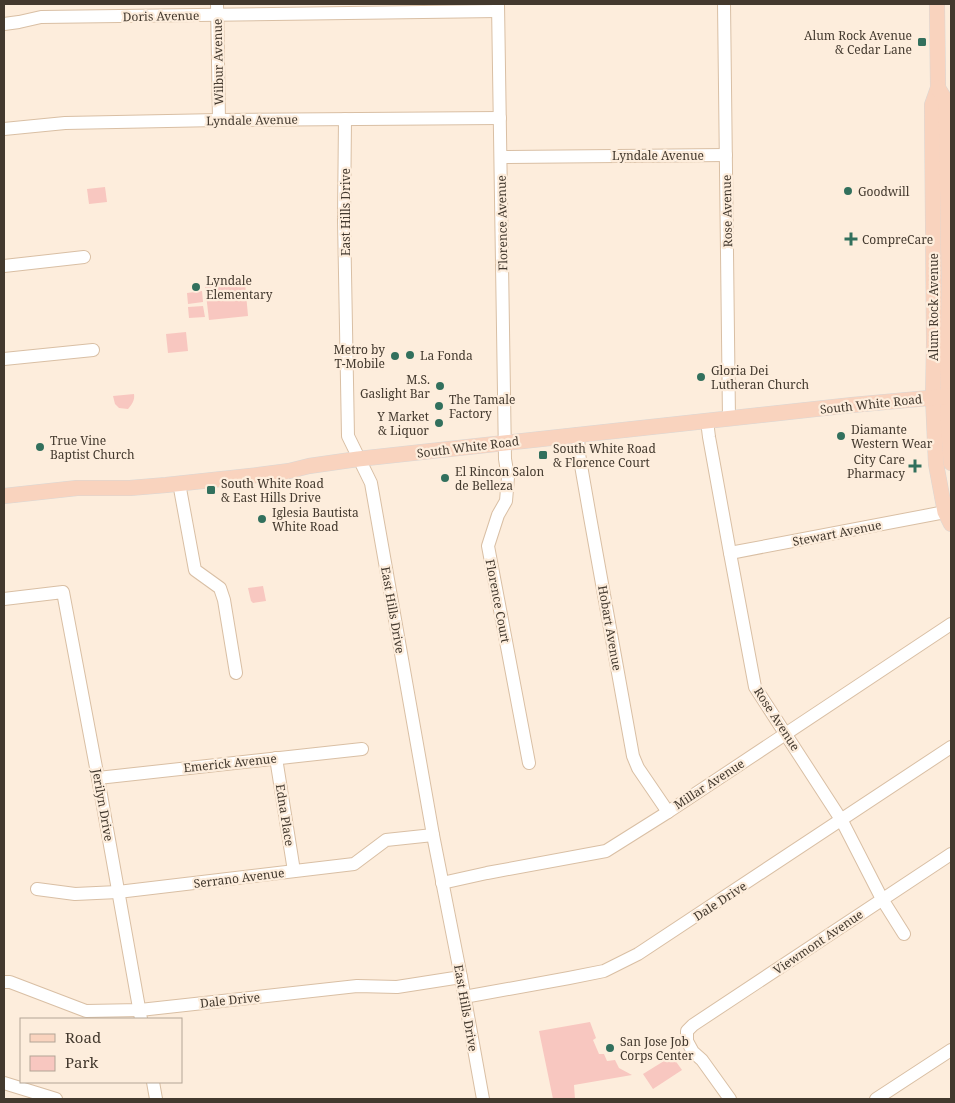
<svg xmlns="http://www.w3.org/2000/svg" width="955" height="1103" viewBox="0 0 955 1103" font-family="'Noto Serif',serif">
<rect width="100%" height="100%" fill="#fdeddc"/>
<g fill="#f8c7c0">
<path d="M105,187l2,15 -18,2 -2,-15z"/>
<path d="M245,282l3,34 -39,4 -4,-34z"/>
<path d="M202,291l1,11 -15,2 -1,-11z"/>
<path d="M203,306l2,11 -16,1 -1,-11z"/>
<path d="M186,332l2,19 -20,2 -2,-19z"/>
<path d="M134,394c1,6 -2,10 -6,15l-9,-1 -4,-4 -2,-8z"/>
<path d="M263,586l3,15 -13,2 -2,-2 -3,-13z"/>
<path d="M590,1022l6,16 -3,2 6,14h5l3,7 8,-1 4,8 13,7 -58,10 1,14h-22l-14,-68z"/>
<path d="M672,1056l10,14 -29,19 -10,-15z"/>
</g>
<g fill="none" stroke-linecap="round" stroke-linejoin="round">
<g stroke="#d9bfa4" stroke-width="14">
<g id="minor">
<path d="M217,4l2,116"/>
<path d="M498,4l7,455 3,18 -2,24 -8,14 -10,31 41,217"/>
<path d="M724,4l5,415"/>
<path d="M4,24l15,-2 22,-5 457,-6"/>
<path d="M345,119l-1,100 4,217 23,47 62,352 28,142 22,122"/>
<path d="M4,129l61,-6 154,-3 281,-2"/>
<path d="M501,157l225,-2"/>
<path d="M4,266l80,-9"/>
<path d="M4,359l89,-9"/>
<path d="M707,421l2,16 21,116 25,134 87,134 40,78 22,35"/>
<path d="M578,434l1,20 11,63 43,239 5,12 30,44"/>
<path d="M179,483l16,87 25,18 4,12 12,73"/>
<path d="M730,553l215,-41"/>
<path d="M4,599l59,-7 35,186 43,241"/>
<path d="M276,758l18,113"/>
<path d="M98,778l264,-29"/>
<path d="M442,883l45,-10 119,-22 62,-39 283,-188"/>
<path d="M37,889l38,5 43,-2 236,-28 32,-24 47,-5"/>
<path d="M4,982h6l76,29 54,-1 217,-24 40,1 64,-10"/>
<path d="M464,997l105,-19 35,-7 34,-17 313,-207"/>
<path d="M153,1082l3,17"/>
<path d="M4,1083l52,16"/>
<path d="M730,1099l-28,-39 -9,-8 -6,-11v-10l6,-6 258,-171"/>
<path d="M876,1099l75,-49"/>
</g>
</g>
<g stroke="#d9d7d5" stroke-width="16">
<g id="major">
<path d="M937,4l1,84 -6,17 2,237 -1,56 3,66 9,48 6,12"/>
<path d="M938,88l8,13 3,174 -1,142 3,46"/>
<path d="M4,496l73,-8h53l36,-3 92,-10 31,-4 20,-5 49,-7 494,-54 99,-9"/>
</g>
</g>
<use href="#minor" stroke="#fff" stroke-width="12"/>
<use href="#major" stroke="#f9d3be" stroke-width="15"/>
</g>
<g fill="#32705d" stroke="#fdeddc" stroke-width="2">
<rect x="917" y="37" width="10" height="10" rx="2.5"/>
<circle cx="848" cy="191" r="5"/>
<path d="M848.5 231.5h5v5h5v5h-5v5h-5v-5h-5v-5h5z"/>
<circle cx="196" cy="287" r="5"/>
<circle cx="410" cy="355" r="5"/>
<circle cx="395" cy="356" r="5"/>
<circle cx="701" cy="377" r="5"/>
<circle cx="440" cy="386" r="5"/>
<circle cx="439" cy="406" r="5"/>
<circle cx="439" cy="423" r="5"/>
<circle cx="841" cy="436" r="5"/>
<circle cx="40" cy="447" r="5"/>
<rect x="538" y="450" width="10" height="10" rx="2.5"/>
<path d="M912.5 458.5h5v5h5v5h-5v5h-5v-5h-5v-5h5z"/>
<circle cx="445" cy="478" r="5"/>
<rect x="206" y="485" width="10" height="10" rx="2.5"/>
<circle cx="262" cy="519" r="5"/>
<circle cx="610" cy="1048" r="5"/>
</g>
<g text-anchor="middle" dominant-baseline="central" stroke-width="4.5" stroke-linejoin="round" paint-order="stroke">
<g font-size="12" fill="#43392e" stroke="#fdeddc">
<text transform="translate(161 16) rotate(-1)">Doris Avenue</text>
<text transform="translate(218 62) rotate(-91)">Wilbur Avenue</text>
<text transform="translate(252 120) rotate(-1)">Lyndale Avenue</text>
<text x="658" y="155">Lyndale Avenue</text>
<text transform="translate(727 211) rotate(-91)">Rose Avenue</text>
<text transform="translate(345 212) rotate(-90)">East Hills Drive</text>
<text transform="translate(502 223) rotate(-91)">Florence Avenue</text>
<text transform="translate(933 307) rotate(-90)">Alum Rock Avenue</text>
<text transform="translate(871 404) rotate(-6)">South White Road</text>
<text transform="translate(468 447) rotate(-7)">South White Road</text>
<text transform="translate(837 533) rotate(-11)">Stewart Avenue</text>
<text transform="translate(498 601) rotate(79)">Florence Court</text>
<text transform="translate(393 610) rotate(80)">East Hills Drive</text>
<text transform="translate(610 628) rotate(80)">Hobart Avenue</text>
<text transform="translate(777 719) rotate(57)">Rose Avenue</text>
<text transform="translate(230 763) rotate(-6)">Emerick Avenue</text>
<text transform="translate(709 784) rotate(-33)">Millar Avenue</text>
<text transform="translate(103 805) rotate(80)">Jerilyn Drive</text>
<text transform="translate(285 815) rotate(81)">Edna Place</text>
<text transform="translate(239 878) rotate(-7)">Serrano Avenue</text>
<text transform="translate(720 901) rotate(-33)">Dale Drive</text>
<text transform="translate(818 942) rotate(-34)">Viewmont Avenue</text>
<text transform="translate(230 1000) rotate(-6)">Dale Drive</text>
<text transform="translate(466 1008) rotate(80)">East Hills Drive</text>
</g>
<g font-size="12" fill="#43392e" stroke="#fdeddc" text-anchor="start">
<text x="912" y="35" text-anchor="end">Alum Rock Avenue<tspan x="912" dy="14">&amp; Cedar Lane</tspan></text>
<text x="858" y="191">Goodwill</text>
<text x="862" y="239">CompreCare</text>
<text x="206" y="280">Lyndale<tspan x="206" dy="14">Elementary</tspan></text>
<text x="385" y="349" text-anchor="end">Metro by<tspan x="385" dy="14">T-Mobile</tspan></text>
<text x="420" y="355">La Fonda</text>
<text x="711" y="370">Gloria Dei<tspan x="711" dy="14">Lutheran Church</tspan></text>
<text x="430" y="379" text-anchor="end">M.S.<tspan x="430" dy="14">Gaslight Bar</tspan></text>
<text x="449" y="399">The Tamale<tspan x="449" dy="14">Factory</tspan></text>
<text x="429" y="416" text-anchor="end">Y Market<tspan x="429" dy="14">&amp; Liquor</tspan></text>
<text x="851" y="429">Diamante<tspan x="851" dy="14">Western Wear</tspan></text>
<text x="50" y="440">True Vine<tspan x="50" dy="14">Baptist Church</tspan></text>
<text x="553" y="448">South White Road<tspan x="553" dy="14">&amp; Florence Court</tspan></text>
<text x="905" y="459" text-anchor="end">City Care<tspan x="905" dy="14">Pharmacy</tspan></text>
<text x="455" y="471">El Rincon Salon<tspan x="455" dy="14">de Belleza</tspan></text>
<text x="221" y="483">South White Road<tspan x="221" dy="14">&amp; East Hills Drive</tspan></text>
<text x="272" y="512">Iglesia Bautista<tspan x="272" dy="14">White Road</tspan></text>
<text x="620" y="1041">San Jose Job<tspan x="620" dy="14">Corps Center</tspan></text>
</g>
</g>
<rect width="955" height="1103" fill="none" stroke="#43392e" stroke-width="10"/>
<rect x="20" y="1018" width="162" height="65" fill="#fdeddc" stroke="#b3a596"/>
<rect x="30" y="1034" width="25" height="8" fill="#f9d3be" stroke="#b3a596"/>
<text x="65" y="1043" font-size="15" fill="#43392e">Road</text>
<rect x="30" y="1056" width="25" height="15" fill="#f8c7c0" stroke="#b3a596"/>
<text x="65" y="1068" font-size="15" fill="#43392e">Park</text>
</svg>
